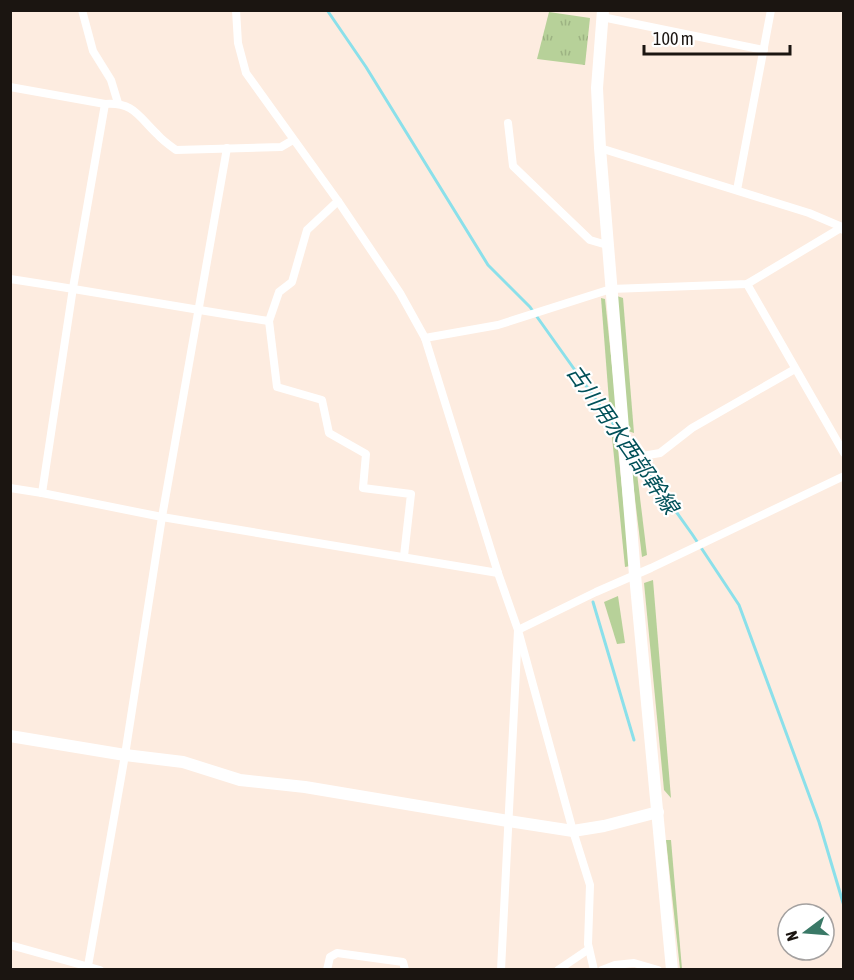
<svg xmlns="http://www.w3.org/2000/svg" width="854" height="980" viewBox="0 0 854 980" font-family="'Asap Condensed','Noto Sans JP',sans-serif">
<defs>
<pattern id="park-tufts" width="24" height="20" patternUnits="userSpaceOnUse" patternTransform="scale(1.5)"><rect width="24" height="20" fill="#b7d199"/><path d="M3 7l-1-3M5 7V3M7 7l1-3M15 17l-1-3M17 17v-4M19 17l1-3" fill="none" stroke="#9db383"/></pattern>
</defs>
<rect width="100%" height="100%" fill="#fdece0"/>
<g fill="#b7d199">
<path d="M617,296l6,2 11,135 -6,-2z"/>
<path d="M601,298l4,1 13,124 -8,-9z"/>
<path d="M611,427l5,2 14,137 -5,1z"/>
<path d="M636,465l11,90 -5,2 -11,-91z"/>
<path d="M653,580l18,218 -7,-8 -20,-207z"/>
<path d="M618,596l7,47 -8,1 -13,-42z"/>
<path d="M666,840h5l11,129h-2z"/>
</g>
<path fill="url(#park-tufts)" d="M549,12l41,6 -5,47 -48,-6z"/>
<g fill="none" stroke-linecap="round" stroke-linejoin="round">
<g stroke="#8be0ea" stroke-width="3">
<path d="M327,10l39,57 122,198 42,42 89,125"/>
<path d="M630,447l62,87 47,71 80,217 25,84"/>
<path d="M593,602l41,138"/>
</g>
<g stroke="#fff" stroke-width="8">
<path d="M82,10l11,41 18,29 7,23"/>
<path d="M236,10l2,33 8,30 92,128 62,92 25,45 73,235 20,57 55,201 17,54 -2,59 6,26"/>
<path d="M602,17l162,33"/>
<path d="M10,87l95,17c29,-2 33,12 52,30 5,6 12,11 19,16l105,-3 12,-7"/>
<path d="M508,123l5,43 77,74 17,5"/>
<path d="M600,148l209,65 33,14 1,3"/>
<path d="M737,190l34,-180"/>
<path d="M338,201l-31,29 -15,52 -13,10 -10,29 8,66 45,13 7,33 37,21 -3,34 48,6 -7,62"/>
<path d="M10,279c87,13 172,29 259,42"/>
<path d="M747,284l97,169"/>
<path d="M425,338l73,-13 113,-36 136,-5 97,-58"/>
<path d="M625,459l35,-6 32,-25 103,-59"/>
<path d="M10,488l32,5 120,24 336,56"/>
<path d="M42,493l31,-205 32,-184"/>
<path d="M10,945l90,25"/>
<path d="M88,966l37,-211 37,-238 65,-369"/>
<path d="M327,970l3,-13 7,-4 66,9 2,8"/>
<path d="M501,970l17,-340 78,-38 55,-24 193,-92"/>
<path d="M558,970l31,-21"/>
<path d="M602,970l13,-5 19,-2 24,7"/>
</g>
<g stroke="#fff" stroke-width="12">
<path d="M603,10l-6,78 3,60 35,427 37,395"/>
<path d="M10,736l115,19 58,7 57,18 65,7 203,34 65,10 31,-5 54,-14"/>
</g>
</g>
<g text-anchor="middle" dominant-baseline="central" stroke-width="4.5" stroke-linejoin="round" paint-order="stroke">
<g font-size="22" font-style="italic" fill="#005058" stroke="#fff">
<text transform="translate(623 439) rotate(55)">古川用水西部幹線</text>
</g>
</g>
<rect width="854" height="980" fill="none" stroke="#1b1511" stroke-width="24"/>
<g transform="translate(806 932) rotate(254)"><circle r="28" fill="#ffffff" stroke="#a4a1a0" stroke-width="1.5"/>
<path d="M0-4.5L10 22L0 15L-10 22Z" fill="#3a7967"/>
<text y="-9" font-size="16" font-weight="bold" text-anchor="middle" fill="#1b1511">N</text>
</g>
<path d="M644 45v9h146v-9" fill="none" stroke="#1b1511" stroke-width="3"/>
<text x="653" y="45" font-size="18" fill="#1b1511" stroke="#ffffff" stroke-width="4.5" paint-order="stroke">100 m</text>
</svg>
